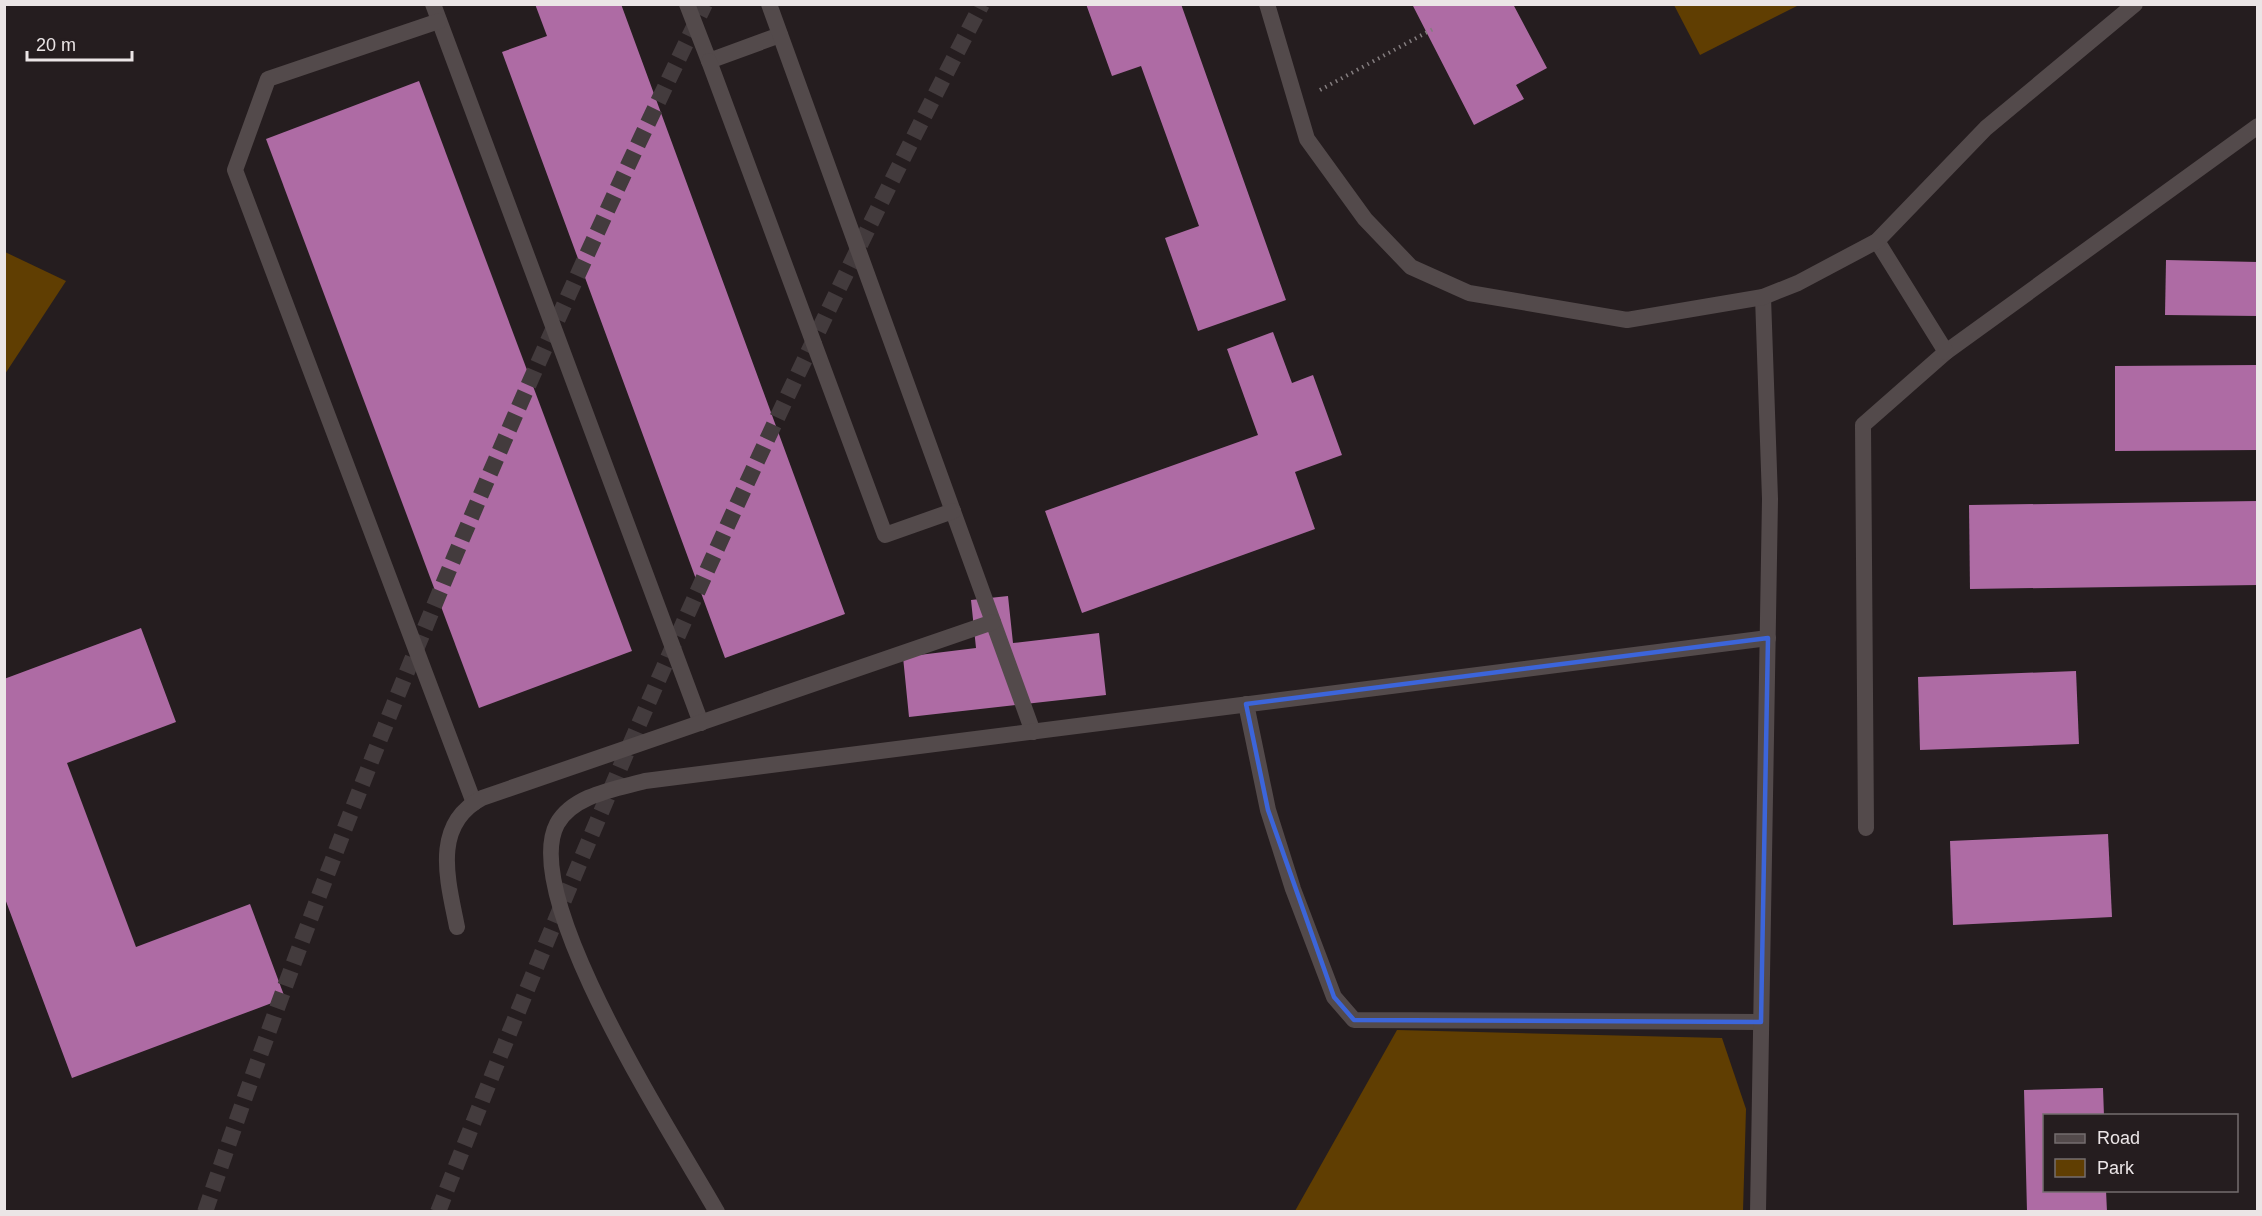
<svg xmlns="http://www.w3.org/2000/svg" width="2262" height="1216" viewBox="0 0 2262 1216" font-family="Arial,sans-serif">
<rect width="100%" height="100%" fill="#251d1f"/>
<g fill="#603e02">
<path d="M1674,5h125l-99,50z"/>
<path d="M5,252l61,29 -61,93z"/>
<path d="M1397,1030l325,8 24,71 -3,102h-448z"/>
</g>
<g fill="#ae6ba4">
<path d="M535,4h86l224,610 -120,44 -223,-606 45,-16z"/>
<path d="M1086,4h95l105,296 -88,31 -33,-93 34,-12 -58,-160 -29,10z"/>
<path d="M1412,4h101l34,64 -31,17 8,14 -50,26z"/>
<path d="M419,81l213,570 -153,57 -213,-569z"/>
<path d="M2166,260l92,2v54l-93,-1z"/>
<path d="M1273,332l19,51 21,-8 29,80 -47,17 20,57 -233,84 -37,-102 213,-76 -31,-86z"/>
<path d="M2258,365v85l-143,1v-85z"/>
<path d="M2258,501v84l-288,4 -1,-84z"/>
<path d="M1008,596l5,47 86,-10 7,62 -197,22 -6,-60 73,-9 -5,-48z"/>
<path d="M141,628l35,94 -109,41 69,184 114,-43 35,94 -213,80 -68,-182v-217z"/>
<path d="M2076,671l3,73 -159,6 -2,-73z"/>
<path d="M2108,834l4,83 -159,8 -3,-84z"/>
<path d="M2103,1088l1,28h-60v74h62l1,22h-80l-3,-122z"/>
</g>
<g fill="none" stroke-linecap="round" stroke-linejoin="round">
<g stroke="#433b3d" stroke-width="16" stroke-dasharray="16 8" stroke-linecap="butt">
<path d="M205,1212c141,-413 309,-815 500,-1208"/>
<path d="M438,1212c161,-412 339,-816 544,-1208"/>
</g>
<path stroke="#847d7f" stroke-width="4" stroke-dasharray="1.5 4.5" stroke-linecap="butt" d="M1320,90l113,-61"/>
<g stroke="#534a4b" stroke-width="16">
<path d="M433,4l268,719"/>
<path d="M687,4l22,57 71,-26"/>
<path d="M769,4l264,728"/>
<path d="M439,21l-171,58 -33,91 239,633"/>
<path d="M709,61l176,474 68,-24"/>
<path d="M1866,828l-3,-403 83,-73 312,-226"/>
<path d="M457,927c-9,-46 -26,-102 25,-129l511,-176"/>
</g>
<g stroke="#534a4b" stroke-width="16">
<path d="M1877,241l69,111"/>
<path d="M1246,704l22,106 25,79 41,108 20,23 407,2"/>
<path d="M717,1212c-40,-71 -199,-314 -160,-388 16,-29 59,-35 88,-43l1123,-143"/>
<path d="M1758,1212l12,-713 -7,-202"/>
</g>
<path stroke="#534a4b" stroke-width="16" d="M1267,4l40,135 58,80 46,48 58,26 158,27 136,-23 35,-14 79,-42 109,-113 149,-124"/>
</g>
<path fill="none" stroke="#3c65da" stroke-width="4.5" stroke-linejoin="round" d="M1768,638l-7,384 -407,-2 -20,-23 -66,-187 -22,-106z"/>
<rect width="2262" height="1216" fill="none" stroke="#ebe5e6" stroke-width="12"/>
<rect x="2043" y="1114" width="195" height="78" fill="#251d1f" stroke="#746d6f" stroke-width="1.5"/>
<rect x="2055" y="1134" width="30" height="9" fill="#534a4b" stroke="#746d6f" stroke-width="1.5"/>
<text x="2097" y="1144" font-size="18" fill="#ebe5e6">Road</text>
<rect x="2055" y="1159" width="30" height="18" fill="#603e02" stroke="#746d6f" stroke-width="1.5"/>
<text x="2097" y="1174" font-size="18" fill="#ebe5e6">Park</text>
<path d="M27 51v9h105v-9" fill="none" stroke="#ebe5e6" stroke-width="3"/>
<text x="36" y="51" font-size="18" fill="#ebe5e6" stroke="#251d1f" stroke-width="4.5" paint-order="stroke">20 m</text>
</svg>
